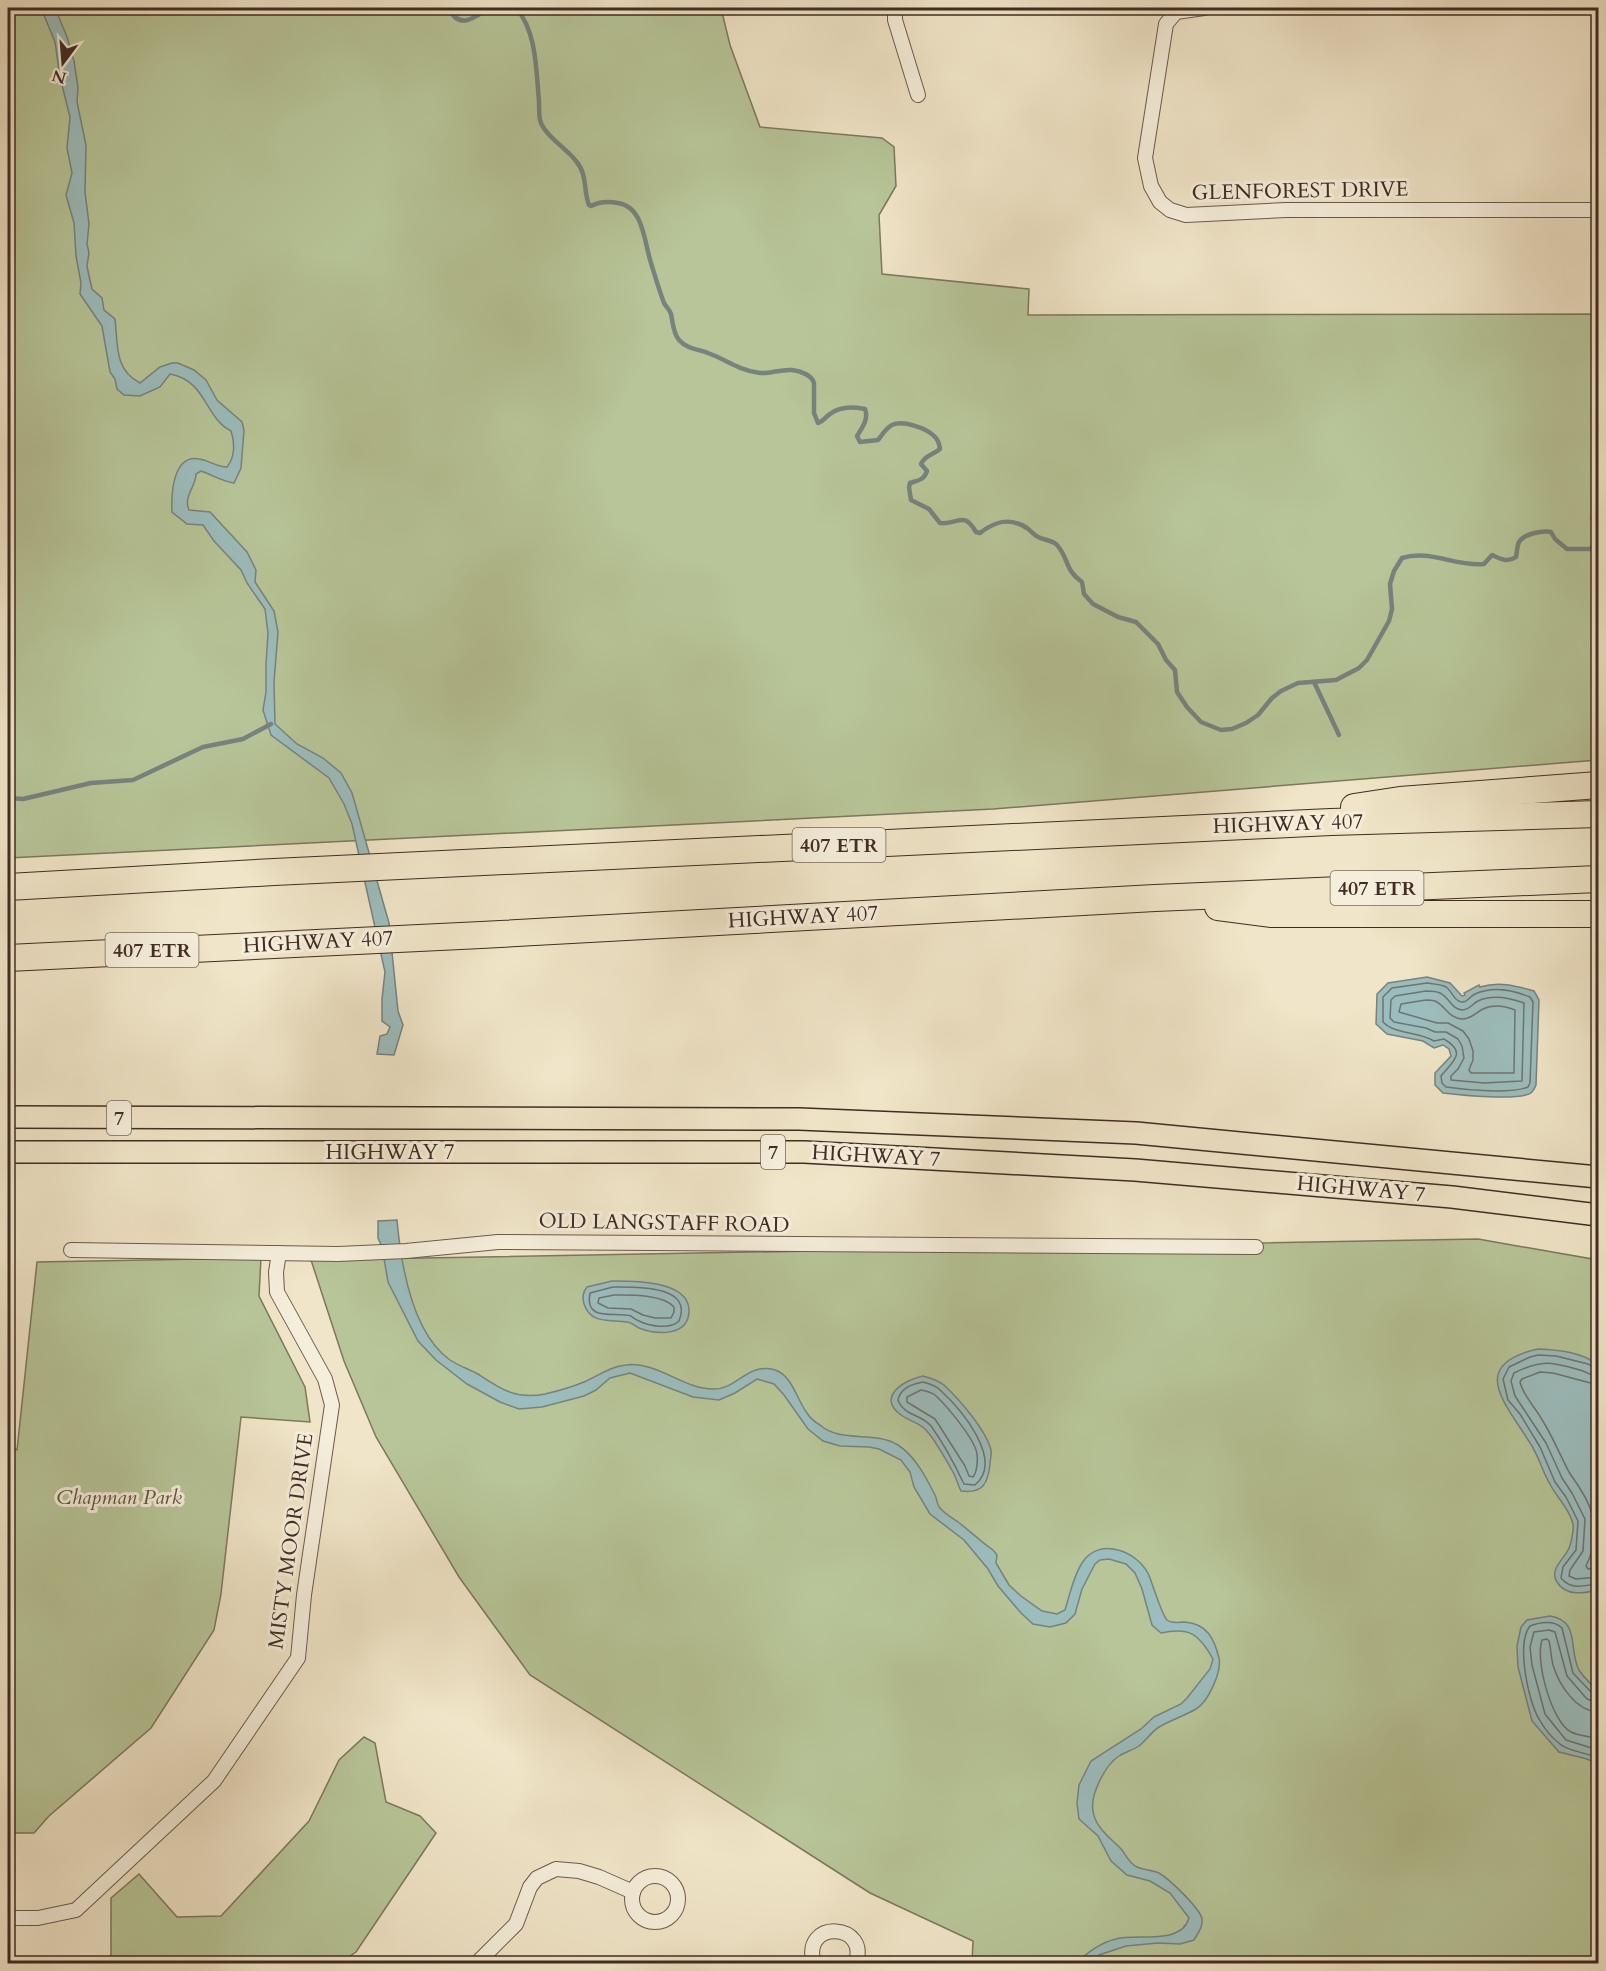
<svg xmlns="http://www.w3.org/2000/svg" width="1606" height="1971" viewBox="0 0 1606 1971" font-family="Cardo,serif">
<rect width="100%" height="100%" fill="#f0e5c8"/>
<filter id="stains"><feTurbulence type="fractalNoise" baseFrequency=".00333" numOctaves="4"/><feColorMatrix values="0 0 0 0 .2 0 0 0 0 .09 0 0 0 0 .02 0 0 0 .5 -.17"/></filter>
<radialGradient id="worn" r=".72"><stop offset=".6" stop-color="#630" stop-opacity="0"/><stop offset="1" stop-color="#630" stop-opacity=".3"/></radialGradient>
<g fill="#b7c598" stroke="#7c785e" stroke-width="1.5">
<path d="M8,8h713l9,37 30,82 122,11 12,9 2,39 -17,29 3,59 147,15 -1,26 570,-1v446l-605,49 -985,49z"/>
<path d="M1478,1239l120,21v703h-626l1,-22 -103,-48 -340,-218 -71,-98 -83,-140 -32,-76 -33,-101z"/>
<path d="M261,1258l-2,38 46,91 5,35 -69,-5 -20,177 -7,36 -63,98 -102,88 -15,17h-26v-389l9,6 20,-188z"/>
<path d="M364,1737l11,6 11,59 34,14 16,17 -80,119 -18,12 -227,-1v-65l28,-24 38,43 44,-1 88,-95 30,-61z"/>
</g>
<g fill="#9cbdbd" stroke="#77837f" stroke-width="1.5">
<path d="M41,8h14l12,29 7,24 4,27 -1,14 9,43 -1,47 4,32 -2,20 2,9 -2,13 2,10 3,13 10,9 2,12 11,9c3,25 -1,51 25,64l20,-16 12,-4h6l16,7 12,10 11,20 25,22 2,8 -3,38 -7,15c-13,-2 -21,-8 -33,-12l-5,3c0,13 -13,22 -7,36l21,2 37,40 9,18 -1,12 19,29 4,21 -4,50 1,42 22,20 26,14 18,15 11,20 37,130 9,88 5,14 -9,30 -17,-1 3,-18 7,-2 3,-7 -8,-6v-22l3,-27 -33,-148 -8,-20 -15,-26 -58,-43 -8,-25 3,-18v-28l2,-31 -3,-24 -18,-26 -6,-13 -27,-29 -11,-16 -16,-1 -15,-12c-1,-18 1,-58 27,-53 10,1 17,8 28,8 8,-10 8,-24 4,-36 -27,-14 -24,-50 -61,-57l-10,13 -20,9 -16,-1 -7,-6 -2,-10 -5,-7 -8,-46 -22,-32 1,-11 -5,-27 -2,-33 -8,-28 6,-22 -5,-25 3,-31 -10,-40 -5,-35z"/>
<path d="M1427,977l23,6 12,13 3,-1 -1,-2 15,-8 1,2c20,-6 36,-1 54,4l5,9 -3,85c-1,3 -3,6 -5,8 -12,8 -71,2 -88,0l-8,-8v-12l16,-17 -2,-7 -6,-4 -9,3 -11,-7 -36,-7 -11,-10 1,-30 11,-11z"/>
<path d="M397,1220c4,44 15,113 53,140 9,6 19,9 28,14 23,15 38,26 67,20 13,-3 27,-7 39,-12 14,-6 27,-16 42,-17 31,-4 57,24 87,24 24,1 34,-27 62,-19 17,5 22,30 32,43 3,5 8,9 13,12 22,19 54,5 78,20 17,11 28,32 37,50 2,4 2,10 5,13 4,5 12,10 18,14 12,9 23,20 35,28l4,5 -1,8 13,22 12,11 21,15 15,3 8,-4c5,-16 8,-33 17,-47 17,-28 59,-11 68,15 3,8 12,37 17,42 5,4 12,2 18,2 22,2 29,16 34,36 3,14 -11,44 -23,51 -12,7 -25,11 -37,18 -8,5 -12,13 -20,19 -6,4 -14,6 -20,10 -14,9 -29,39 -26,55 2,17 19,28 29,39 4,6 8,14 15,17 7,3 15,3 22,6 10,6 41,35 43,46 1,8 -4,14 -8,21l-14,4 -22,-1 -32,3 -27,9 -10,8h-12c9,-10 25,-21 39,-24 20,-6 65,7 73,-21l-19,-25 -20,-12 -23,-6 -16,-14 -13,-25 -19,-17 -2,-16 2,-18 12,-24 50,-32 13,-12 27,-13 6,-6 23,-29 3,-10c-14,-25 -23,-32 -52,-26l-9,-8 -10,-36 -7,-16 -9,-9 -17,-5 -9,1 -5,4 -13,25 -7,25 -9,9 -16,4 -17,-3 -12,-11 -23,-27 -10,-17 -24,-29 -34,-26 -16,-27 -4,-15 -9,-12 -22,-11 -10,-2 -29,-1 -17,-5 -15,-12 -24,-34 -10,-11 -17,-5 -22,14 -16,7 -26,-3 -63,-24 -20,5 -14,12 -12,6 -42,11 -23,2 -19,-7 -33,-18 -31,-24 -18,-19 -30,-59 -6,-35 -4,-9v-17z"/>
<path d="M612,1281c20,0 75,-1 77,28 1,28 -32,26 -50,19 -4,-2 -8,-6 -12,-6 -17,-3 -36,3 -43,-18 -2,-6 -1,-12 3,-17z"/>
<path d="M1538,1349c20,1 45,3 60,16v225c-13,3 -32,7 -41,-8 -8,-12 6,-22 11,-32 3,-5 6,-20 5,-26 -3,-15 -17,-27 -23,-40 -8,-13 -11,-28 -20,-41 -23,-38 -64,-78 8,-94z"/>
<path d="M923,1376c7,2 15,4 21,9 15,14 42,45 47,65 1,4 -1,10 -1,14 -2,19 -7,30 -29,27 -3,-6 -4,-11 -7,-17 -6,-11 -20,-35 -28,-44 -6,-7 -17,-9 -25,-15 -25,-18 3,-35 22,-39z"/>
<path d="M1550,1616c31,5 18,34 29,54 5,8 13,15 19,21v73l-11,-5 -28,-7 -27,-31 -14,-54 -1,-21 4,-19 6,-7z"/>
</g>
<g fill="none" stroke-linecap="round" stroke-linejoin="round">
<g stroke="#6e7470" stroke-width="1.5">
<path d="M1427,983c6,1 14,1 19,4 6,4 9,16 17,15 5,0 7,-6 12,-8 17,-8 38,-4 55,3l3,5 -3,81 -2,4c-17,7 -62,3 -82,0l-4,-4 -1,-7c11,-14 27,-23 3,-37l-10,2c-16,-10 -38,-6 -51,-19v-25l9,-9z"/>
<path d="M1426,991c4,0 10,0 14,2 9,4 11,16 22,17 8,0 10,-6 16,-9 15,-7 32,-3 46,2l-2,78 -38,2 -33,-3v-4l7,-7 6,-11 -2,-12 -4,-7 -12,-7h-11l-9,-4 -32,-6 -4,-4 1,-18 4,-4z"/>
<path d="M1426,1000c3,0 6,0 9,1 11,5 13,17 27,18 10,0 13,-6 21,-10 10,-5 22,-3 32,1l-1,63h-43l-2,-3 4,-10v-9l-4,-12 -6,-8 -15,-8h-11l-38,-11 2,-8z"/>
<path d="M613,1287c22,0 81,-2 66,34 -9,9 -30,5 -40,0 -1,0 -7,-4 -8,-5 -15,-5 -47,7 -41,-23z"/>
<path d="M614,1295c16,0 49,-1 60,12v5l-3,6h-16l-12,-3 -12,-6 -23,-1 -10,-5 1,-5z"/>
<path d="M1598,1369l-4,-1 -6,-4 -32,-8 -18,-1 -8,2 -21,10 -6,12 5,21 12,14 20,33 15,35 11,15 12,24 -2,29 -13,17 -2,11c11,13 23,7 37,6"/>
<path d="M1598,1376c-7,0 -11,-4 -18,-6 -29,-8 -37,-11 -66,3l-3,8 4,15 31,47 16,35 10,15 13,26 -2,32 -13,19 -1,6 7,3 22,-2"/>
<path d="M923,1382c6,2 12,3 17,8 20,18 65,70 35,95l-11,-1c-9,-19 -20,-40 -33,-58 -10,-12 -27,-10 -33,-26 2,-12 14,-16 25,-18z"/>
<path d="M1598,1385l-45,-12 -13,-1 -18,7 -2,3c3,13 14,24 21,36 11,17 18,35 28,54 3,5 7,10 10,15 18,27 21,50 7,79l2,3 10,-2"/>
<path d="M921,1390c5,1 10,2 14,5 11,10 40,44 42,59 1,6 0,18 -4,23l-4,-1 -4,-10 -30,-47 -28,-17v-5z"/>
<path d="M1598,1695l-6,-2 -19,-20 -11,-45c-8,-8 -22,-6 -32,-2 -14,17 -2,75 9,93 5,9 13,19 21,25 7,7 28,9 38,14"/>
<path d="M1598,1703l-11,-4 -20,-23 -12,-44 -6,-2 -15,2 -4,15 2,18 13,49 21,26 32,10"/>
<path d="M1598,1712c-22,-1 -39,-27 -45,-47 -2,-8 -2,-16 -4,-24l-2,-2 -5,1c-7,20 9,81 29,92 8,4 19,4 27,7"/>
</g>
<g stroke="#77837f" stroke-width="4.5">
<path d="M449,8c10,23 26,9 40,0"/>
<path d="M516,8c21,24 20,62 23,93 0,6 0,13 1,19 3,14 27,29 36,41 12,14 7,29 13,44l2,1c9,-5 17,-5 27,-3 26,4 26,39 33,60 4,13 8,27 13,40 2,4 6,7 7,11 2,9 2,19 8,26 8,9 19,9 29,13 19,7 30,17 52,20 10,1 21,-4 32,-3 8,1 20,5 22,13v30l4,10c6,-2 7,-6 12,-9 11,-8 23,-7 35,-5 4,10 -3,19 -8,27l3,6 18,-2c4,-5 8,-12 14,-15 11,-5 34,3 42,11 5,4 5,8 6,13 -7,6 -15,6 -19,15l6,7c-3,9 -8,9 -17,12l-1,4 2,13 18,9 11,14c19,2 23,-13 36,9l4,1c15,-12 30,-16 47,-5 4,3 7,7 11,9 6,3 13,3 18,7 13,13 8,26 26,38l2,12 9,10 25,13 18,5 22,22 8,16 9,10 2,22 10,15 14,15 20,8 11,-1 14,-6 12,-8 14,-17 9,-7 17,-8 38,-3 23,-12 8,-8 22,-39 3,-12 -2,-25 4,-13 8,-13c28,-9 54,9 82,6l8,-9c9,4 15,8 24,2 1,-5 1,-11 3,-15 5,-8 23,-12 32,-10l4,7 12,10h23l8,-8 -1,-14 -5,-9 3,-8 3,-3"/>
<path d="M1314,682l25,53"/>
<path d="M8,798l15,1 68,-16 42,-3 70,-33 40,-8 28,-15"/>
</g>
<g stroke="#6c5a4c" stroke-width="16">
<g id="minor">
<path d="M895,8v12l23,75"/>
<path d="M1204,8l-28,4 -10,12 -21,134 6,28 9,16 10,8 16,5 100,-5h312"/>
<path d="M71,1250l267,4 68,-3 92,-9 758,5"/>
<circle cx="655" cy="1899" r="23"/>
<path d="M8,1918h30l38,-8 138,-129 84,-123 6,-63 28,-190 -7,-26 -48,-87 -1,-20 3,-19"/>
<path d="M476,1964l40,-40 14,-37 7,-9 19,-9 23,2 20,6 34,15"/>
<path d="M814,1964c-14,-46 58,-41 41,0"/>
</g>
</g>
<g stroke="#402c23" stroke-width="24">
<g id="primary">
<path d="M8,1117l791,2 337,14 462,44"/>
<path d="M8,1152h796l331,18 317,27 146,18"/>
</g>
</g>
<g stroke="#402c23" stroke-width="28">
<g id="motorway">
<path d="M1354,807l46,-7 198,-15"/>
<path d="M8,887l266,-15 1057,-50 267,-8"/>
<path d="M1218,907l54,7h326"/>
<path d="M8,958l473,-23 674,-37 443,-19"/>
</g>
</g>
<use href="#minor" stroke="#f5eedb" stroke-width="14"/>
<use href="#primary" stroke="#f0e5c8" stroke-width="21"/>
<use href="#motorway" stroke="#f0e5c8" stroke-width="26"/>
</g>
<g text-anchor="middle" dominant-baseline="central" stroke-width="6" stroke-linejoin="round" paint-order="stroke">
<g fill="#f5eedb" stroke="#76665a" stroke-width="1.5">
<rect x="792.5" y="828" width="93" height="34" rx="4.5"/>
<rect x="1330.5" y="871" width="93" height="34" rx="4.5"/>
<rect x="105.5" y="933" width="93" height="34" rx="4.5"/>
<rect x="107" y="1101" width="24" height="34" rx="4.5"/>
<rect x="761" y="1135" width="24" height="34" rx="4.5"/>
</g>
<g font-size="20" font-weight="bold" fill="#402c23">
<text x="839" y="845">407 ETR</text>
<text x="1377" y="888">407 ETR</text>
<text x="152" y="950">407 ETR</text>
<text x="119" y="1118">7</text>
<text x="773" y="1152">7</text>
</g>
<g font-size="21" fill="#402c23" stroke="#f5eedb">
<text transform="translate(1300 191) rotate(-1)">GLENFOREST DRIVE</text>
<text transform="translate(1288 824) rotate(-2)">HIGHWAY 407</text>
<text transform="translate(803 917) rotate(-3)">HIGHWAY 407</text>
<text transform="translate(318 942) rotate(-3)">HIGHWAY 407</text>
<text x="390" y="1152">HIGHWAY 7</text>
<text transform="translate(876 1156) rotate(3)">HIGHWAY 7</text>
<text transform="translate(1361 1189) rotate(5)">HIGHWAY 7</text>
<text transform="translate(664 1223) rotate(1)">OLD LANGSTAFF ROAD</text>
<text transform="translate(291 1541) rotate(-82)">MISTY MOOR DRIVE</text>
</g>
<g font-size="21" font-style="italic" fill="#5e5240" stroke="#f5eedb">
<text x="119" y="1497">Chapman Park</text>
</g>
</g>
<rect width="1606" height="1971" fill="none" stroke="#f0e5c8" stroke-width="30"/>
<rect x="9" y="9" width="1588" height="1953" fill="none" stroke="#402c23" stroke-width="3"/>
<rect x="15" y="15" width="1576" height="1941" fill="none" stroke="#402c23" stroke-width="1.5"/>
<g transform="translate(63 63) rotate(196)" stroke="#f5eedb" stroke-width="4.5" paint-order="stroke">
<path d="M0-4.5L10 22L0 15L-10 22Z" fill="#402c23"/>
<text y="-9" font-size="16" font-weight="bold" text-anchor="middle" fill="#402c23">N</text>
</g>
<rect width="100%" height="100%" filter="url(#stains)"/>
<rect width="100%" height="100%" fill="url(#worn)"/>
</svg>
